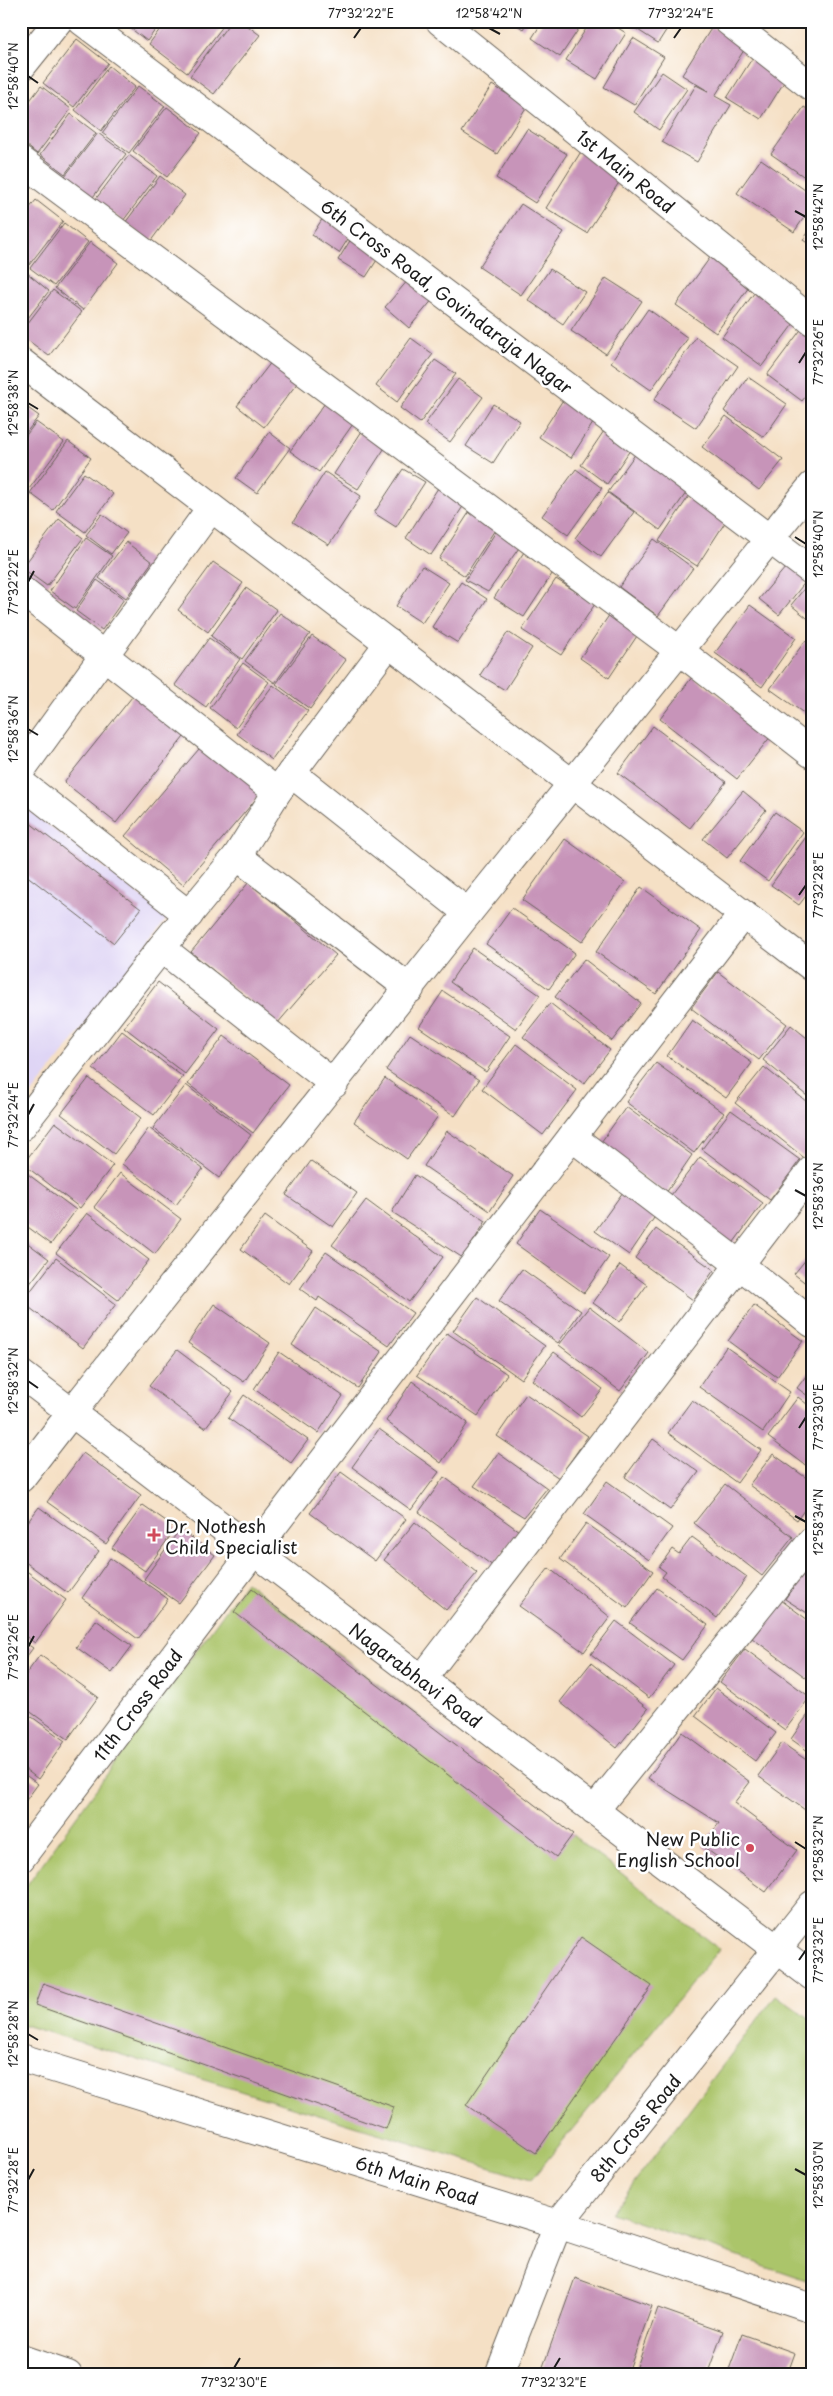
<svg xmlns="http://www.w3.org/2000/svg" width="833" height="2396" viewBox="0 0 833 2396" font-family="'Playpen Sans',sans-serif">
<rect width="100%" height="100%" fill="#fff"/>
<filter id="ink" filterUnits="userSpaceOnUse"><feTurbulence type="fractalNoise" baseFrequency=".02" numOctaves="2"/><feDisplacementMap in="SourceGraphic" scale="10" xChannelSelector="R" yChannelSelector="G"/><feConvolveMatrix kernelMatrix="1 2 1 2 8 2 1 2 1" color-interpolation-filters="sRGB"/></filter>
<filter id="wash" filterUnits="userSpaceOnUse"><feTurbulence type="fractalNoise" baseFrequency=".0096" numOctaves="4" result="noise"/><feDisplacementMap in="SourceGraphic" scale="20" xChannelSelector="R" yChannelSelector="G"/><feGaussianBlur stdDeviation="1.12" result="paint"/><feColorMatrix in="noise" values="0 0 0 0 0 0 0 0 0 0 0 0 0 0 0 0 0 1.4 0 .05"/><feComposite in="paint" operator="in"/></filter>
<g filter="url(#wash)">
<rect width="100%" height="100%" fill="#f5e0c5"/>
<path fill="#dfd5f5" d="M21,804l147,113 -147,191z"/>
<g fill="#abc56b" stroke="#647044">
<path d="M246,1582l473,367 -188,231 -510,-156v-131z"/>
<path d="M776,1995l36,26v261l-201,-69z"/>
</g>
<g id="blocks">
<g fill="#c794b9">
<path d="M121,21h41l-15,20z"/>
<path d="M166,21h61l-40,52 -38,-29z"/>
<path d="M231,21h10l19,14 -46,59 -24,-18z"/>
<path d="M511,21h17l-5,8z"/>
<path d="M543,21h41l-24,36 -28,-19z"/>
<path d="M591,21h16l19,12 -29,46 -31,-19z"/>
<path d="M624,21h48l-14,22z"/>
<path d="M712,27l34,20 -31,49 16,9 -34,57 -35,-20 34,-57 12,6 -26,-16z"/>
<path d="M633,38l31,19 -30,48 -30,-18z"/>
<path d="M77,39l31,24 -34,44 -31,-24z"/>
<path d="M753,57l33,22 -25,40 -34,-21z"/>
<path d="M109,66l26,21 -34,44 -26,-21z"/>
<path d="M662,72l25,17 -28,41 -25,-18z"/>
<path d="M492,85l35,21 -30,48 -35,-22z"/>
<path d="M41,86l30,23 -34,45 -16,-13v-29z"/>
<path d="M138,86l27,20 -36,47 -27,-20z"/>
<path d="M167,107l34,26 -34,44 -34,-26z"/>
<path d="M804,107l8,5v70l-41,-28z"/>
<path d="M71,114l25,19 -31,41 -25,-19z"/>
<path d="M527,129l40,25 -32,49 -39,-25z"/>
<path d="M98,133l28,21 -33,43 -28,-21z"/>
<path d="M582,150l41,26 -36,57 -41,-25z"/>
<path d="M129,155l28,21 -34,45 -28,-21z"/>
<path d="M761,159l51,36v11l-18,26 -57,-39z"/>
<path d="M160,176l25,19 -35,47 -25,-19z"/>
<path d="M36,200l27,21 -34,44 -8,-5v-41z"/>
<path d="M521,204l43,28 -43,63 -42,-28z"/>
<path d="M328,210l27,18 -16,25 -27,-18z"/>
<path d="M64,223l24,19 -34,44 -24,-18z"/>
<path d="M812,227v19l-9,-6z"/>
<path d="M356,231l28,18 -18,28 -28,-17z"/>
<path d="M90,242l28,21 -35,47 -28,-22z"/>
<path d="M719,245l40,28 -43,60 -40,-28z"/>
<path d="M550,269l35,23 -22,32 -35,-24z"/>
<path d="M26,272l23,19 -28,36v-49z"/>
<path d="M415,272l24,20 -30,36 -24,-21z"/>
<path d="M606,278l36,23 -36,53 -35,-23z"/>
<path d="M763,281l40,30 -41,55 -40,-29z"/>
<path d="M53,290l29,22 -33,44 -28,-21v-3z"/>
<path d="M648,309l40,29 -37,52 -40,-28z"/>
<path d="M809,319l3,2v67l-10,13 -35,-26z"/>
<path d="M696,337l42,29 -42,62 -42,-28z"/>
<path d="M411,338l22,16 -36,48 -21,-16z"/>
<path d="M435,360l21,14 -36,49 -20,-15z"/>
<path d="M272,361l26,21 -34,45 -27,-21z"/>
<path d="M748,377l39,27 -23,33 -40,-26z"/>
<path d="M458,379l25,18 -33,45 -25,-18z"/>
<path d="M568,392l32,20 -29,46 -32,-21z"/>
<path d="M21,403l18,13 -18,23z"/>
<path d="M325,403l28,21 -34,48 -29,-21z"/>
<path d="M493,404l27,17 -27,42 -27,-17z"/>
<path d="M726,416l57,44 -24,30 -57,-43z"/>
<path d="M612,419l27,18 -32,47 -26,-19z"/>
<path d="M36,422l28,20 -35,47 -8,-6v-41z"/>
<path d="M364,428l24,15 -30,46 -24,-15z"/>
<path d="M269,432l21,16 -33,45 -21,-15z"/>
<path d="M68,441l23,17 -38,52 -23,-17z"/>
<path d="M639,449l52,37 -31,44 -52,-38z"/>
<path d="M403,469l22,13 -29,45 -22,-14z"/>
<path d="M576,469l26,19 -34,47 -26,-19z"/>
<path d="M325,472l36,24 -32,49 -36,-23z"/>
<path d="M84,473l29,21 -28,38 -29,-21z"/>
<path d="M438,488l26,17 -33,50 -25,-17z"/>
<path d="M21,489l9,7 -9,12z"/>
<path d="M608,493l26,19 -33,45 -26,-19z"/>
<path d="M689,496l37,25 -29,45 -38,-25z"/>
<path d="M474,505l26,17 -35,54 -26,-17z"/>
<path d="M102,514l25,19 -16,21 -25,-19z"/>
<path d="M59,519l24,19 -36,48 -25,-18z"/>
<path d="M497,530l24,15 -33,47 -23,-12z"/>
<path d="M86,538l26,18 -37,53 -25,-18z"/>
<path d="M654,539l39,29 -35,48 -39,-29z"/>
<path d="M126,542l26,20 -26,36 -27,-20z"/>
<path d="M524,552l30,19 -30,46 -30,-19z"/>
<path d="M791,561l19,15 -31,39 -20,-16z"/>
<path d="M213,562l30,21 -35,49 -30,-22z"/>
<path d="M422,566l27,17 -27,40 -26,-17z"/>
<path d="M556,579l39,25 -34,51 -39,-25z"/>
<path d="M812,579v43l-21,-17z"/>
<path d="M97,580l27,19 -22,31 -26,-19z"/>
<path d="M461,582l26,17 -29,44 -26,-16z"/>
<path d="M246,588l31,22 -35,49 -31,-23z"/>
<path d="M750,605l46,33 -34,49 -47,-34z"/>
<path d="M612,611l29,19 -32,48 -29,-20z"/>
<path d="M280,613l30,21 -35,49 -30,-22z"/>
<path d="M508,632l24,16 -27,42 -25,-15z"/>
<path d="M312,636l34,24 -36,49 -34,-25z"/>
<path d="M209,638l31,21 -34,48 -31,-22z"/>
<path d="M805,641l7,5v73l-42,-30z"/>
<path d="M243,663l26,19 -33,46 -26,-20z"/>
<path d="M693,676l78,60 -34,43 -77,-60z"/>
<path d="M144,682l51,41 -79,100 -52,-41z"/>
<path d="M273,685l35,26 -36,49 -35,-26z"/>
<path d="M653,726l73,56 -36,46 -72,-55z"/>
<path d="M210,736l58,49 -85,100 -58,-49z"/>
<path d="M743,791l23,19 -39,48 -24,-19z"/>
<path d="M775,812l28,20 -35,49 -28,-20z"/>
<path d="M25,819l116,90 -27,34 -93,-72v-47z"/>
<path d="M806,837l6,4v47l-13,17 -28,-20z"/>
<path d="M565,839l60,43 -43,60 -60,-42z"/>
<path d="M249,882l87,73 -59,69 -86,-72z"/>
<path d="M641,887l60,43 -45,64 -60,-42z"/>
<path d="M512,908l63,45 -26,36 -63,-45z"/>
<path d="M473,948l67,47 -24,34 -66,-47z"/>
<path d="M584,959l57,44 -29,38 -57,-44z"/>
<path d="M718,972l69,52 -28,36 -68,-52z"/>
<path d="M158,982l61,47 -34,45 -61,-47z"/>
<path d="M443,991l67,45 -24,36 -67,-45z"/>
<path d="M550,1003l60,47 -26,34 -61,-47z"/>
<path d="M692,1020l60,43 -26,35 -59,-42z"/>
<path d="M791,1025l21,17v58l-49,-40z"/>
<path d="M122,1031l61,46 -29,38 -61,-46z"/>
<path d="M410,1034l69,46 -24,36 -69,-46z"/>
<path d="M224,1036l65,49 -36,48 -65,-49z"/>
<path d="M516,1044l61,46 -34,45 -61,-46z"/>
<path d="M656,1063l68,50 -30,40 -68,-51z"/>
<path d="M764,1067l48,39v48l-5,6 -72,-57z"/>
<path d="M89,1078l52,40 -27,36 -53,-40z"/>
<path d="M385,1078l53,38 -31,43 -53,-37z"/>
<path d="M186,1085l65,50 -32,43 -66,-50z"/>
<path d="M626,1107l66,48 -26,38 -67,-48z"/>
<path d="M731,1110l69,50 -30,40 -68,-51z"/>
<path d="M55,1122l58,43 -33,43 -57,-44z"/>
<path d="M149,1128l54,41 -27,36 -54,-41z"/>
<path d="M447,1131l66,45 -23,35 -66,-45z"/>
<path d="M700,1157l63,46 -32,43 -63,-47z"/>
<path d="M311,1161l46,32 -24,34 -47,-32z"/>
<path d="M21,1169l55,41 -25,34 -30,-22z"/>
<path d="M120,1173l61,46 -26,35 -61,-47z"/>
<path d="M415,1175l71,46 -23,37 -71,-46z"/>
<path d="M623,1192l33,23 -27,40 -34,-24z"/>
<path d="M366,1200l77,57 -34,45 -77,-57z"/>
<path d="M540,1209l69,48 -25,36 -68,-49z"/>
<path d="M87,1213l62,47 -31,40 -62,-47z"/>
<path d="M265,1216l48,35 -24,33 -48,-35z"/>
<path d="M656,1229l58,41 -21,30 -58,-42z"/>
<path d="M21,1238l28,21 -28,36z"/>
<path d="M326,1252l87,61 -24,33 -70,-49 -2,4 -17,-12z"/>
<path d="M812,1252v36l-18,-14z"/>
<path d="M56,1258l60,46 -33,44 -61,-46z"/>
<path d="M620,1265l27,20 -27,37 -27,-19z"/>
<path d="M522,1269l59,42 -23,32 -59,-42z"/>
<path d="M477,1297l68,49 -24,33 -68,-48z"/>
<path d="M214,1304l56,39 -26,39 -56,-39z"/>
<path d="M754,1305l49,36 -26,36 -49,-36z"/>
<path d="M589,1307l60,46 -29,38 -61,-46z"/>
<path d="M316,1308l66,44 -24,36 -66,-43z"/>
<path d="M447,1333l60,41 -29,42 -61,-41z"/>
<path d="M726,1347l64,45 -27,40 -64,-45z"/>
<path d="M177,1350l56,42 -28,36 -56,-42z"/>
<path d="M279,1352l64,44 -25,37 -64,-44z"/>
<path d="M554,1352l49,37 -22,28 -49,-37z"/>
<path d="M812,1368v31l-15,-11z"/>
<path d="M412,1381l56,42 -27,40 -55,-42z"/>
<path d="M526,1394l62,42 -29,42 -62,-42z"/>
<path d="M244,1395l64,45 -17,23 -63,-45z"/>
<path d="M798,1397l14,11v62l-44,-33z"/>
<path d="M692,1400l69,50 -24,33 -69,-50z"/>
<path d="M379,1429l60,43 -28,38 -59,-43z"/>
<path d="M653,1439l46,33 -29,38 -45,-33z"/>
<path d="M83,1453l58,42 -35,49 -59,-42z"/>
<path d="M498,1453l49,35 -23,29 -50,-31z"/>
<path d="M773,1454l39,28v17l-15,21 -48,-35z"/>
<path d="M341,1472l65,47 -31,42 -65,-48z"/>
<path d="M444,1477l75,54 -26,35 -74,-54z"/>
<path d="M607,1481l65,47 -23,32 -65,-46z"/>
<path d="M725,1484l68,53 -31,39 -68,-53z"/>
<path d="M143,1505l33,23 -31,43 -33,-23z"/>
<path d="M39,1507l60,44 -31,42 -47,-34v-28z"/>
<path d="M415,1522l62,51 -31,37 -62,-50z"/>
<path d="M586,1523l67,48 -26,37 -67,-49z"/>
<path d="M180,1529l35,26 -36,48 -35,-24z"/>
<path d="M692,1537l55,40 -30,41 -55,-41 4,-5 -7,-5 13,-18 7,5z"/>
<path d="M110,1558l58,41 -30,40 -56,-41z"/>
<path d="M812,1559v57l-27,-17z"/>
<path d="M21,1567l45,33 -31,43 -14,-10z"/>
<path d="M549,1568l61,49 -26,35 -65,-46z"/>
<path d="M657,1588l51,37 -26,35 -52,-37z"/>
<path d="M252,1589l321,245 -17,23 -322,-245z"/>
<path d="M781,1600l31,23v59l-60,-44z"/>
<path d="M96,1620l36,26 -20,27 -36,-26z"/>
<path d="M616,1621l58,44 -25,33 -58,-44z"/>
<path d="M21,1640l12,8 -12,16z"/>
<path d="M745,1649l65,48 -25,33 -65,-48z"/>
<path d="M40,1655l58,42 -30,42 -47,-34v-24z"/>
<path d="M591,1663l57,46 -31,39 -57,-46z"/>
<path d="M716,1688l60,45 -21,28 -60,-45z"/>
<path d="M21,1709l44,32 -27,38 -17,-13z"/>
<path d="M812,1709v45l-21,-15z"/>
<path d="M682,1732l68,50 -16,21 63,47 -31,42 -64,-46 17,-23 -71,-45z"/>
<path d="M782,1743l30,21v51l-54,-39z"/>
<path d="M21,1772l17,12 -17,23z"/>
<path d="M581,1937l71,49 -116,167 -70,-48z"/>
<path d="M43,1983l351,124 -8,22 -351,-124z"/>
<path d="M575,2278l77,28 -25,69h-87z"/>
<path d="M658,2308l65,23 -16,44h-73z"/>
<path d="M742,2334l53,19 -8,22h-60z"/>
</g>
</g>
</g>
<g filter="url(#ink)">
<use href="#blocks" fill-opacity="0" stroke="#686157" stroke-width="1"/>
<g fill="none" stroke-linecap="round" stroke-linejoin="round">
<g stroke="#686157" stroke-width="30">
<g id="street">
<path d="M82,21l730,550"/>
<path d="M440,21l372,300"/>
<path d="M728,21l84,66"/>
<path d="M21,161l659,490 132,103"/>
<path d="M21,362l791,605"/>
<path d="M21,590l256,202"/>
<path d="M21,770l190,-262"/>
<path d="M291,773l177,140"/>
<path d="M21,783l168,132"/>
<path d="M237,856l40,-64 112,-149"/>
<path d="M161,948l76,-92 173,133"/>
<path d="M21,1127l140,-179 173,136"/>
<path d="M572,1137l168,128 72,58"/>
<path d="M21,1478l51,-66"/>
<path d="M422,1679l390,-509"/>
<path d="M594,1811l218,-270"/>
<path d="M21,1858l233,-307 489,-637"/>
</g>
</g>
<g stroke="#686157" stroke-width="30">
<g id="secondary">
<path d="M21,67l37,-46"/>
<path d="M21,1374l791,602"/>
<path d="M72,1412l396,-499 344,-427"/>
<path d="M21,2058l537,166 254,84"/>
<path d="M21,2359l47,16"/>
<path d="M499,2375l59,-151 254,-319"/>
</g>
</g>
<use href="#street" stroke="#fff" stroke-width="28"/>
<use href="#secondary" stroke="#fff" stroke-width="28"/>
</g>
</g>
<path fill="none" stroke="#1c1c1c" stroke-width="2" d="M489,28l11,6M354,38l7,-10M674,38l7,-10M28,76l10,7M795,211l11,6M799,363l7,-11M28,403l10,6M795,537l11,7M28,582l6,-11M28,729l10,6M799,895l7,-10M28,1115l6,-11M795,1190l11,6M28,1381l10,7M799,1428l7,-11M795,1516l11,6M28,1647l6,-11M795,1842l11,7M799,1960l7,-10M28,2034l10,6M795,2169l11,6M28,2180l6,-11M234,2368l6,-10M554,2368l6,-10"/>
<g fill="#d1495b" stroke="#fff" stroke-width="2">
<path d="M151.5 1527.5h5v5h5v5h-5v5h-5v-5h-5v-5h5z"/>
<circle cx="750" cy="1848" r="5"/>
</g>
<g text-anchor="middle" dominant-baseline="central" stroke-width="5" stroke-linejoin="round" paint-order="stroke">
<g font-size="18" fill="#1c1c1c" stroke="#fff">
<text transform="translate(626 171) rotate(39)">1st Main Road</text>
<text transform="translate(447 296) rotate(37)">6th Cross Road, Govindaraja Nagar</text>
<text transform="translate(416 1675) rotate(37)">Nagarabhavi Road</text>
<text transform="translate(137 1705) rotate(-53)">11th Cross Road</text>
<text transform="translate(635 2128) rotate(-51)">8th Cross Road</text>
<text transform="translate(417 2180) rotate(17)">6th Main Road</text>
</g>
<g font-size="18" fill="#1c1c1c" stroke="#fff" text-anchor="start">
<text x="165" y="1525">Dr. Nothesh<tspan x="165" dy="21">Child Specialist</tspan></text>
<text x="740" y="1838" text-anchor="end">New Public<tspan x="740" dy="21">English School</tspan></text>
</g>
</g>
<rect width="833" height="2396" fill="none" stroke="#fff" stroke-width="55"/>
<rect x="28" y="28" width="778" height="2340" fill="none" stroke="#1c1c1c" stroke-width="2"/>
<g font-size="12" text-anchor="middle" fill="#1c1c1c">
<text x="361" y="18">77°32'22"E</text>
<text x="489" y="18">12°58'42"N</text>
<text x="681" y="18">77°32'24"E</text>
<text transform="translate(14 76) rotate(-90)" y="4">12°58'40"N</text>
<text transform="translate(819 217) rotate(-90)" y="4">12°58'42"N</text>
<text transform="translate(819 352) rotate(-90)" y="4">77°32'26"E</text>
<text transform="translate(14 403) rotate(-90)" y="4">12°58'38"N</text>
<text transform="translate(819 544) rotate(-90)" y="4">12°58'40"N</text>
<text transform="translate(14 582) rotate(-90)" y="4">77°32'22"E</text>
<text transform="translate(14 729) rotate(-90)" y="4">12°58'36"N</text>
<text transform="translate(819 885) rotate(-90)" y="4">77°32'28"E</text>
<text transform="translate(14 1115) rotate(-90)" y="4">77°32'24"E</text>
<text transform="translate(819 1196) rotate(-90)" y="4">12°58'36"N</text>
<text transform="translate(14 1381) rotate(-90)" y="4">12°58'32"N</text>
<text transform="translate(819 1417) rotate(-90)" y="4">77°32'30"E</text>
<text transform="translate(819 1522) rotate(-90)" y="4">12°58'34"N</text>
<text transform="translate(14 1647) rotate(-90)" y="4">77°32'26"E</text>
<text transform="translate(819 1849) rotate(-90)" y="4">12°58'32"N</text>
<text transform="translate(819 1950) rotate(-90)" y="4">77°32'32"E</text>
<text transform="translate(14 2034) rotate(-90)" y="4">12°58'28"N</text>
<text transform="translate(819 2175) rotate(-90)" y="4">12°58'30"N</text>
<text transform="translate(14 2180) rotate(-90)" y="4">77°32'28"E</text>
<text x="234" y="2387">77°32'30"E</text>
<text x="554" y="2387">77°32'32"E</text>
</g>
</svg>
